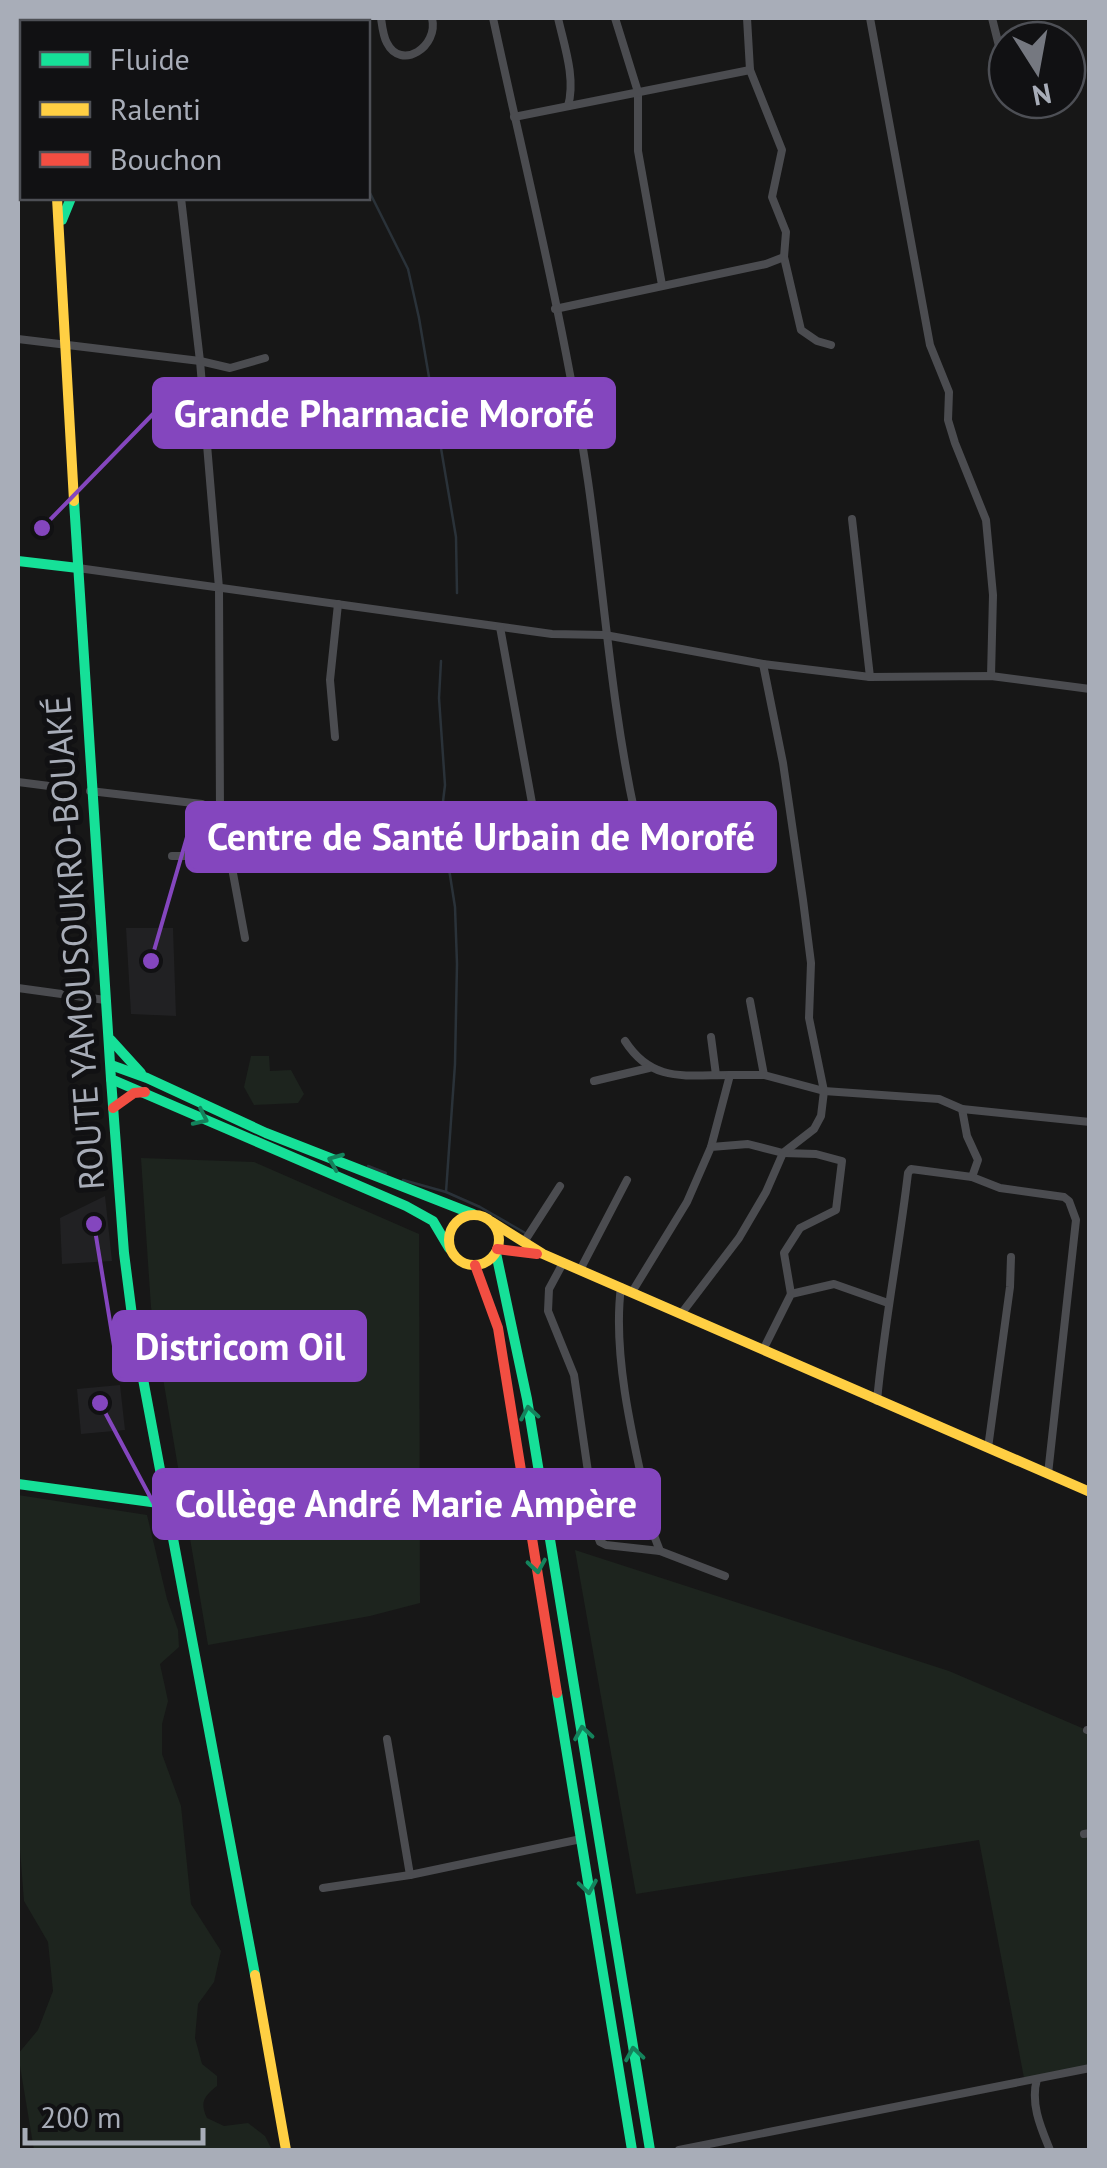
<svg xmlns="http://www.w3.org/2000/svg" width="1107" height="2168" viewBox="0 0 1107 2168" font-family="'PT Sans',sans-serif">
<rect width="100%" height="100%" fill="#171717"/>
<g fill="#212123">
<path d="M126,928h47l3,88 -45,-2z"/>
<path d="M105,1196l7,65 -50,3 -2,-46z"/>
<path d="M120,1385l5,45 -44,4 -4,-45z"/>
</g>
<g fill="#1d241e">
<path d="M251,1056h18l1,15 21,-1 13,24 -6,9 -44,2 -10,-18z"/>
<path d="M141,1158l113,4 165,72 1,369 -50,13 -162,29 -57,-338z"/>
<path d="M18,1495l129,20 20,84 11,31 1,17 -19,17 8,37 -6,23v30l19,52 10,98 30,47 -7,31 -16,22 -3,34 7,26 15,12v10c-14,11 -17,17 -10,32l17,8 24,-3 17,13 7,14h-238l-16,-96 20,-24 15,-39 -5,-49 -24,-41 -6,-77z"/>
<path d="M575,1550l374,121 140,60v334l-65,13 -45,-238 -343,54z"/>
</g>
<g fill="none" stroke-linecap="round" stroke-linejoin="round">
<g stroke="#2a3239" stroke-width="2.5">
<path d="M243,18l5,4"/>
<path d="M368,189l40,80 11,49 37,219 1,56"/>
<path d="M441,661l-2,37 6,87 -4,33 14,89 2,57 -2,100 -9,128"/>
<path d="M368,1166l18,7"/>
<path d="M403,1180l43,12 34,15 47,27"/>
</g>
<g stroke="#4b4c50" stroke-width="8">
<path d="M381,18c1,7 2,18 6,25 14,28 52,4 45,-25"/>
<path d="M493,18c33,153 72,307 95,463 16,111 23,223 47,333"/>
<path d="M558,18c6,27 18,60 10,88"/>
<path d="M615,18l23,74v59l24,134"/>
<path d="M870,18l60,327 19,47 -1,28 7,23 31,77 7,75 -2,81"/>
<path d="M992,18l15,60"/>
<path d="M1010,100v2"/>
<path d="M514,117l236,-47"/>
<path d="M18,136l4,1"/>
<path d="M181,198l19,163 19,227 1,227 4,41 8,12 13,70"/>
<path d="M784,257l17,73 16,11 14,4"/>
<path d="M555,309l211,-45 18,-7 2,-25 -14,-35 10,-47 -32,-80 -3,-52"/>
<path d="M18,339l182,22 30,7 35,-10"/>
<path d="M852,519l18,158"/>
<path d="M78,568l474,66 53,1 158,29 107,13 121,-1 99,13"/>
<path d="M500,627l42,231"/>
<path d="M335,737l-5,-57 8,-76"/>
<path d="M18,782l39,5"/>
<path d="M90,791l112,13 18,11"/>
<path d="M172,856h52"/>
<path d="M18,988l87,12"/>
<path d="M750,1001l14,74"/>
<path d="M711,1037l5,38"/>
<path d="M625,1041c27,42 60,34 105,34"/>
<path d="M594,1081l55,-13"/>
<path d="M962,1109l5,27 11,24 -6,17"/>
<path d="M711,1147l19,-72h34l60,16 115,8 23,10 128,13"/>
<path d="M524,1242l36,-56"/>
<path d="M563,1263l-14,26 -1,22 26,64 23,159 3,8 6,3 54,6"/>
<path d="M580,1270l47,-90"/>
<path d="M621,1287c-10,76 18,176 34,251l5,13 65,25"/>
<path d="M632,1292l55,-90 24,-55 37,-3 35,9 33,1 26,7 -6,49 -36,18 -16,25 7,41"/>
<path d="M681,1314l58,-76 27,-46 17,-39 31,-24 7,-13 3,-25 -15,-73 2,-55 -8,-63 -20,-137 -20,-99"/>
<path d="M763,1350l28,-56 43,-10 54,19"/>
<path d="M877,1401c7,-77 22,-151 31,-228l3,-4 61,8 28,11 64,9 5,4 7,19 -28,254"/>
<path d="M988,1448l22,-161 1,-30"/>
<path d="M1087,1730l3,1"/>
<path d="M387,1739l23,136"/>
<path d="M1084,1834l6,-1"/>
<path d="M323,1888l87,-13 171,-36"/>
<path d="M1037,2079c-7,25 4,49 13,71"/>
<path d="M679,2150l411,-82"/>
</g>
<g stroke="#16e098" stroke-width="10">
<path d="M166,22l5,-4"/>
<path d="M62,220l9,-22"/>
<path d="M74,501l37,578 295,127 27,15 16,27"/>
<path d="M18,561l60,7"/>
<path d="M111,1040l30,33"/>
<path d="M111,1065l36,13 119,55 207,81"/>
<path d="M111,1079l13,174 10,78 121,644"/>
<path d="M496,1253l31,146 123,751"/>
<path d="M18,1484l148,20"/>
<path d="M557,1693l75,457"/>
</g>
<g stroke="#ffcf43" stroke-width="10">
<path d="M42,18l1,4"/>
<path d="M57,198l17,303"/>
<circle cx="474" cy="1240" r="25"/>
<path d="M492,1222l51,32 547,238"/>
<path d="M255,1975l31,175"/>
</g>
<g stroke="#f24e42" stroke-width="10">
<path d="M113,1108l21,-15 11,-1"/>
<path d="M497,1249l40,5"/>
<path d="M475,1265l23,63 59,365"/>
</g>
</g>
<defs><path id="oneway-chevron" d="M-2-3.5L2.5 0L-2 3.5" fill="none" stroke-width="1.6" stroke-linecap="round" stroke-linejoin="round" transform="scale(2.5)"/></defs>
<g stroke="#14835c">
<use href="#oneway-chevron" transform="translate(201 1118) rotate(25)"/>
<use href="#oneway-chevron" transform="translate(335 1161) rotate(-158)"/>
<use href="#oneway-chevron" transform="translate(529 1413) rotate(-100)"/>
<use href="#oneway-chevron" transform="translate(537 1566) rotate(81)"/>
<use href="#oneway-chevron" transform="translate(583 1733) rotate(-99)"/>
<use href="#oneway-chevron" transform="translate(588 1887) rotate(81)"/>
<use href="#oneway-chevron" transform="translate(634 2054) rotate(-99)"/>
</g>
<g text-anchor="middle" dominant-baseline="central" stroke-width="10" stroke-linejoin="round" paint-order="stroke">
<g font-size="35" fill="#a8adb8" stroke="#111113">
<text transform="translate(74 943) rotate(-94)">ROUTE YAMOUSOUKRO-BOUAKÉ</text>
</g>
</g>
<path fill="none" stroke="#8446be" stroke-width="4" d="M42 528L154 413M151 961L187 837M94 1224L114 1346M100 1403L154 1504"/>
<g fill="#8446be" stroke="#111113" stroke-width="4">
<circle cx="42" cy="528" r="10"/>
<circle cx="151" cy="961" r="10"/>
<circle cx="94" cy="1224" r="10"/>
<circle cx="100" cy="1403" r="10"/>
</g>
<g fill="#8446be" stroke="#8446be" stroke-width="4">
<rect x="154" y="379" width="460" height="68" rx="10"/>
<rect x="187" y="803" width="588" height="68" rx="10"/>
<rect x="114" y="1312" width="251" height="68" rx="10"/>
<rect x="154" y="1470" width="505" height="68" rx="10"/>
</g>
<g font-size="38" text-anchor="middle" font-weight="bold" fill="#fff">
<text x="384" y="427">Grande Pharmacie Morofé</text>
<text x="481" y="850">Centre de Santé Urbain de Morofé</text>
<text x="240" y="1360">Districom Oil</text>
<text x="406" y="1517">Collège André Marie Ampère</text>
</g>
<rect width="1107" height="2168" fill="none" stroke="#a8adb8" stroke-width="40"/>
<rect x="20" y="20" width="350" height="180" fill="#111113" stroke="#4d4f55" stroke-width="2.5"/>
<rect x="40" y="52" width="50" height="15" fill="#16e098" stroke="#4d4f55" stroke-width="2.5"/>
<text x="110" y="70" font-size="30" fill="#a8adb8">Fluide</text>
<rect x="40" y="102" width="50" height="15" fill="#ffcf43" stroke="#4d4f55" stroke-width="2.5"/>
<text x="110" y="120" font-size="30" fill="#a8adb8">Ralenti</text>
<rect x="40" y="152" width="50" height="15" fill="#f24e42" stroke="#4d4f55" stroke-width="2.5"/>
<text x="110" y="170" font-size="30" fill="#a8adb8">Bouchon</text>
<g transform="translate(1037 70) rotate(169)"><circle r="48" fill="#111113" stroke="#4d4f55" stroke-width="2.5"/>
<path d="M0-8L18 38L0 25L-18 38Z" fill="#757880"/>
<text y="-15" font-size="28" font-weight="bold" text-anchor="middle" fill="#a8adb8">N</text>
</g>
<path d="M25 2128v15h178v-15" fill="none" stroke="#a8adb8" stroke-width="5"/>
<text x="40" y="2128" font-size="30" fill="#a8adb8" stroke="#111113" stroke-width="8" paint-order="stroke">200 m</text>
</svg>
